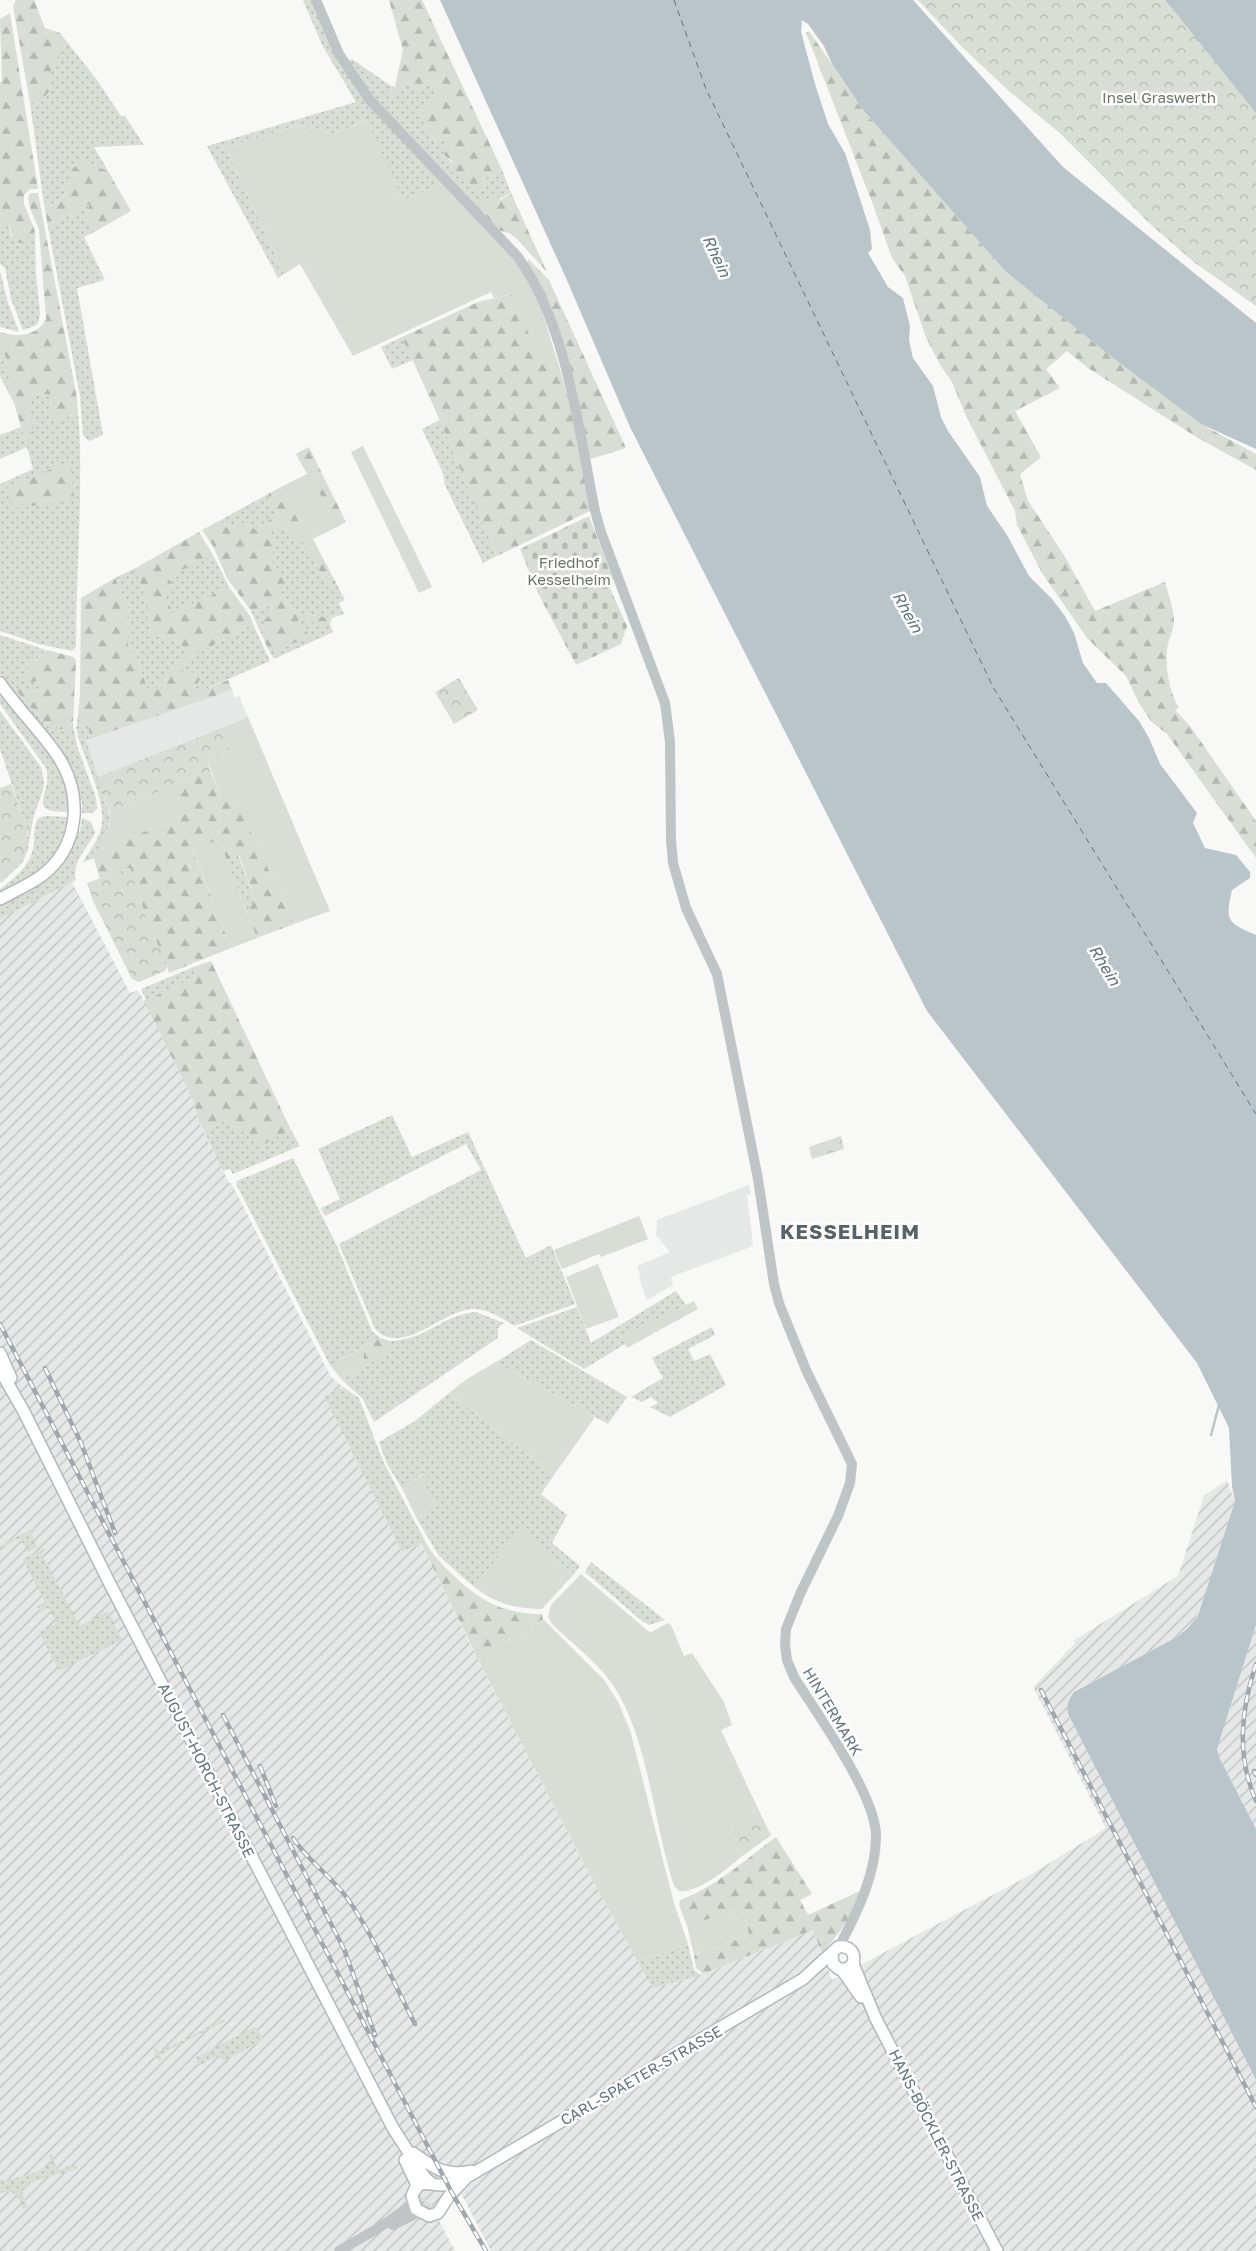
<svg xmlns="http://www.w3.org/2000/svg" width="1256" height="2251" viewBox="0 0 1256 2251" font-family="'Golos Text',sans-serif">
<defs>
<pattern id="industrial-furrows" width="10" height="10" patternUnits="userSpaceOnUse" patternTransform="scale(1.25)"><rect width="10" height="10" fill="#e6e7e7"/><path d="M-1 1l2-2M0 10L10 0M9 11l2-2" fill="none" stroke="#bec0c0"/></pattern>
<pattern id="grass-dots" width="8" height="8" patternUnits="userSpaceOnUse" patternTransform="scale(1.25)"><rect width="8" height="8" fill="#d8ddd5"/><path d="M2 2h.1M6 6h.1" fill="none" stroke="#b3b8b2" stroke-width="1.8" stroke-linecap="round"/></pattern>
<pattern id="forest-firs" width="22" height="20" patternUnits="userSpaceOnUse" patternTransform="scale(1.25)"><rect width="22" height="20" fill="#d8ddd5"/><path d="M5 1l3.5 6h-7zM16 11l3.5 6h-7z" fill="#b3b8b2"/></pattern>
<pattern id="cemetery-stones" width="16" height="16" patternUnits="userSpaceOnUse" patternTransform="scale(1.25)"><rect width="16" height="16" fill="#d8ddd5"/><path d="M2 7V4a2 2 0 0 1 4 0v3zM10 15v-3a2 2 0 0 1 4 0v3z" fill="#b3b8b2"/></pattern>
<pattern id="park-crowns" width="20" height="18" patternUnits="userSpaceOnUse" patternTransform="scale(1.25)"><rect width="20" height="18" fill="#d8ddd5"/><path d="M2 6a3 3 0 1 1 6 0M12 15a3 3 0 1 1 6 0" fill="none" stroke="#b3b8b2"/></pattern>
</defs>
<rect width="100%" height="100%" fill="#f8f8f6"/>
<g fill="#e6e7e7">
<path d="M232,690l3,8 4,-2 9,21 -151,60 -11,-37z"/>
<path d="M749,1185l2,9 -4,1 6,51 -82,31 2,8 -26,15 -8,-22 2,-1 -4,-11 33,-14 -14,-17 1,-15z"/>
</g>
<g fill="url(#industrial-furrows)">
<path d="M72,882l58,111 8,-3 6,11 49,99 6,22 30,61h2l100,194 12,10 -19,9 78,156 19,-9 49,101 122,235 61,109 50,-14 110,-44 19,50 200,-106 74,-46 -73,-141 42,-44 -2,-2 105,-65 26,-80 23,-16 8,21 -34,107 -6,12 -18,17 -103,55 -4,4 -1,20 187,364v171h-765l-29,-56 -27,18 20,38h-455v-1332z"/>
<path d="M1256,1625v204l-36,-70 -3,-10z"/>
</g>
<g fill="url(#grass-dots)">
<path d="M303,0h9l32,70 21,30 79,84 -38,15 -4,-1 -36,-78 -32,14 -37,-9 -71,23 58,126 -6,4 -71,-132 149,-44 -34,-57z"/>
<path d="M67,42l30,38 24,36h4l19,29 -50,2 14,24 -25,-10 -15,24 -2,9 -16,12 -6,-2 -14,-101 10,-1 11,-32z"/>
<path d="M352,59l39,27 -1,10 15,-14 15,8 9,-10 12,15 -22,18 12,25 13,3v14c16,13 16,32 41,33l-2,-9 19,-9 9,23 -32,16 -101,-104 -30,-44z"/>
<path d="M89,204l-2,15 9,12 -12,6 21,43 -28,8 26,147 -14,6 -6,-6 -3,-39 -32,-169z"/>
<path d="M8,222l3,14 11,6 13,-11 1,44 4,37 -1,9 -4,5 -12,4 -12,-31 -6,-31 -5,-4v-41z"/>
<path d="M0,271l8,32 11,29 -19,-5z"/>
<path d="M402,337l11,23 -21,9 -11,-22z"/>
<path d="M0,352l5,1 6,34 -5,1 -6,-12z"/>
<path d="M33,393l21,2 1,5 -5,1 1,6 17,9 10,-2c3,28 2,55 2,84 -1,49 -4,99 -4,149l-4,4 -33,-7 -39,-13v-147l33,-15 -6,-22 -27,12v-24l21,-8 4,13 8,-13 4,-3 -12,-11 5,-6z"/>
<path d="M440,420l57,136 -14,7 -38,-78 -2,-12 -21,-44z"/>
<path d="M268,494l10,21 -23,14 -17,-8 -3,7 -16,-7z"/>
<path d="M282,527l23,17 23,43 8,-4 9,17 -6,3 5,11 -12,4 -2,6 3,8 -59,27 -5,-8c23,-5 23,-9 29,-30l5,-2 7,3 22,-4 -36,-5 -15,-20 5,-8 -15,-25 -1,-30z"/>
<path d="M213,555l16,32 -56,27 -10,-22 9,-6 -3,-11z"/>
<path d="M136,568l8,27 7,38 30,10 5,10 -20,20 1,5 -10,10 -10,1 -10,-31 -9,-11v-16l-2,-11 4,-7 -15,-35z"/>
<path d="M270,603l1,12 -7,5 -1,18 -12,-27z"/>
<path d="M253,624l17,37 -67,29 -9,-2 -15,-19 10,-11z"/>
<path d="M0,635l46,15 -11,11 -6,-1 -3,5 6,9 -5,2 4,6 12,-1 -2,6 -5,5 -21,-3 29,34 12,-1 2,7h9l6,-6 4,23 19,52 1,11 -5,4h-10v-12l-2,-1 -6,-25 -10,-19 -64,-82z"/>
<path d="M0,691c27,33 59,65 69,108h-2v13l-16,-1 -7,-4c-4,-12 7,-23 2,-39l-46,-64z"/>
<path d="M0,711l41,56 3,14 -1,9 -10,29 -5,30 -5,13 -23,22 28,-48 -1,-7 -27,-80z"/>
<path d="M88,724l2,15 -4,1 25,78 -4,14 -12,26 -12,4c5,-9 12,-18 16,-27 13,-30 -17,-76 -23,-107l1,-3z"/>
<path d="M50,816l17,1c-6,45 -27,56 -67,77v-5c14,-10 28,-22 33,-39 2,-9 0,-19 3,-28 3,-6 8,-6 14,-6z"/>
<path d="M82,818l9,4 4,11c-7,14 -24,30 -19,47l-76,39v-14l30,-16 41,-42 7,-16h2z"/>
<path d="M238,855l17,45 -8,12 -20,-51z"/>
<path d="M196,966l4,9 -54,25 -5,-11z"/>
<path d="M392,1115l20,42 56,-25 58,126 25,-13 24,59 -61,22c-12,-8 -24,-16 -39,-17 -32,-1 -71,49 -100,20l-36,-85 142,-74 -15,-26 -141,72 -4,-8 19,-9 -22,-50z"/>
<path d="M224,1121l40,22 27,-13 9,16 -67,28 -3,-5 -7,2 -19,-40z"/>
<path d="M293,1158l44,88 35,85 8,7 -50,27 -94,-181 1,-3z"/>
<path d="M676,1291l10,14 -65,32 4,7 -41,25 -67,-41 60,-21 14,36z"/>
<path d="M476,1312l28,11 -6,5v10l-124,84 -11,-23 -21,-19 46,-28 2,-11c37,-1 51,-26 86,-29z"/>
<path d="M712,1327l3,8 -27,14 6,12 16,-7 16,31 -56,32 -20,-10 8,-4 -7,-6 -9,5 -11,-5 32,-19 -11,-20z"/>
<path d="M531,1340l96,57 -19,27 -112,-62z"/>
<path d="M343,1387l16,11 24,63 42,80 -23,11 -78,-156z"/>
<path d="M449,1393l105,82 -13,19 26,21 -15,28 28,23 -6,8 -53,-45 -47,58 -35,-31 -22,-37 18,-18 -11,-13 7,-7 -8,-8 -20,17 -16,-26 -8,-22 36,-21z"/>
<path d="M35,1527l2,3 -6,3 6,14 -9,5 -8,-14 -20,10v-2z"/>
<path d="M45,1548l1,2 -5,3 39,73 28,-15 14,29 -63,31 -20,-39 17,-9 -8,-15 -8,4 -3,-6 8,-4 -22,-43z"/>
<path d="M591,1562l74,58 -16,5 -7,-4 -57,-49z"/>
<path d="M688,1944l6,26 7,5 -48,13 -15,-26z"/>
<path d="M224,2019l1,2 -65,34 2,5 -3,1 -5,-12 2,-1 3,4z"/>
<path d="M254,2027l3,1 6,11 -2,2 -36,20 -8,-5 -17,9 -3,-3v-5z"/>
<path d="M52,2154l5,16 19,-5 1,4 -49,14 -1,4 -6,2 6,18 -4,2c-5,-14 -8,-20 -23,-16v-13c18,0 35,-7 51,-16l-2,-9z"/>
<path d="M420,2195l14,12c-9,4 -17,-2 -14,-12z"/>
</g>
<g fill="url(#forest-firs)">
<path d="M16,0h18l11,28 15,5 7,9 -16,28 1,18 -12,14 -10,1 -17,-97z"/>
<path d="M389,0h33l80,170 -19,9 2,9h-9l-25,-17 1,-10 -8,-6v-14l-13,-3 -12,-25 10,-13 11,-5 -11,-15 -9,10 -15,-8 -5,12 -10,2 1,-10 4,1 8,-37z"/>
<path d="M10,13l28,176h-8l-6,6v9l11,27 -13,12 -8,-1 -6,-20 -8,1v-141l2,-1 -2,-62z"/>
<path d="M809,31l54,79 143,162 107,86 88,66 55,30v16l-58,-32 -110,-70 -21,-17 -21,18 14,19 -45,23 26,46 -21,17 8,27 36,54 31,56 70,-29c3,13 9,26 9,39 0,7 -4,15 -6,23 -4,19 1,48 11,64l-4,2 15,16 66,95v37l-89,-124 -16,-13 -12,-18 -13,-27 -39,-38 -45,-65 -25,-48 -2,-14 -49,-95 -14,-34 -12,-17 -15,-30 -20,-59 -13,-18 -20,-56 -66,-169z"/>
<path d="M83,161l25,10 23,40 -35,20 -9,-12 2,-15 -41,23 -4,-23 7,2 15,-12 6,-25z"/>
<path d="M32,193h6l39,205 1,16 -10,2 -3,6 -12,-2 -3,-20h5l-1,-5 -21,-2 -3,14 -4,6 6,2 5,9 -7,7 2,6 -7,3 -11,-37 -8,-15 5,-1 -6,-33 -5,-2v-20c17,6 38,4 46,-13l-7,-90 -9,-21 -2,-12z"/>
<path d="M511,193l36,79 -30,-33 -8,-6 -12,-3 -18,-21 4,-9 13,-4 5,4z"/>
<path d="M528,259l21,21 77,168 -38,12 -8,-45 -52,-149z"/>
<path d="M512,294l9,22 31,45 6,2 10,34 24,113 -95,46 -59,-140 -36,-79 76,-35z"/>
<path d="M309,447l37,75 -9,5 -28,-54 -2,1 -11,-20z"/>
<path d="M71,461l3,40 -60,7 -7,-21z"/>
<path d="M281,487l28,54 4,-2 23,44 -8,4 -23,-43 -23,-17 -12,3 4,13 -2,18 14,24 -5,8 15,20 36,5 -6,6 -16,-2 -7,-3 -5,2 11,14 -2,5 -6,-2 -1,5 -8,-1 -8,6 -15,3 -6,-13 1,-18 7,-5 -1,-12 -19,8 -24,-33 -14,-32 -11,-16 17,-9 16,7 3,-7 17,8 22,-14 -9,-21z"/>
<path d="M199,532l14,23 -44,21 3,10 -9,6 10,21 56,-26 21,29 3,8 -64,34 -9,10 6,7 7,-3 7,7 -5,9 8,2 25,-10 4,10 -142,49 -2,-15 -11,1 3,-31 1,-96 34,-20 15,35 -4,7 2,11v16l9,11 10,30h10l10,-10 -1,-5 20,-20 -5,-10 -30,-10 -7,-38 -8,-27z"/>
<path d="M46,650l28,7 2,4 -3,62 -6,6h-9l-2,-7 -12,1 -30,-35 22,4 5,-5 1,-6 -11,1 -12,-5 5,-4 3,3 4,-2 -5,-9 3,-5 7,1z"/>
<path d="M210,770l13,32 12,-5 59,127 -37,14 -10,-26 8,-12 -16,-45 -12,6 -8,-21 -26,10 38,98 -62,25 -2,-8 -19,-42 -18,-55 -30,11 -6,-20 4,-9 81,-32 -11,-31z"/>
<path d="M211,961l80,169 -27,14 -40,-23 -20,10 -5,-9 -6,-22 -49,-99 55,-26 -3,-9z"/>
<path d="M380,1338l10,3 -2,11 -24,15v-20z"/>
<path d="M425,1541c7,13 16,23 27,33 28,27 51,40 90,40l1,5 -65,40 -57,-116z"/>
<path d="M776,1837l36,57 -12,6 8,15 54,-25c-9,25 -23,44 -40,63l-9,-23 -110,44 -7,-6 -2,-13 55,-20 -7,-27 -55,18 -8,-21 1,-5c36,-13 66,-41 96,-63z"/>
</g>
<path fill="url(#cemetery-stones)" d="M589,516l24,63 -6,3 20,44 -6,18 -45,21 -38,-72 -18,-44z"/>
<g fill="url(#park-crowns)">
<path d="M918,0h338v306l-61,-43 -46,-40 -88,-89 -51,-42 -48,-45z"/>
<path d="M459,678l19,32 -24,14 -19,-32z"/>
<path d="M221,728l9,24 -22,10 2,8 -100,42 -13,-35z"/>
<path d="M11,784l16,45c2,21 -12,39 -27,53v-94z"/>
<path d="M130,868l18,55 20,43 -3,5 -26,11 -7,-3 -39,-78 -6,-18z"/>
<path d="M841,1136l3,13 -32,10 -3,-12z"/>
<path d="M762,1817l9,18 -30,22 -11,-25z"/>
</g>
<g fill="#d8ddd5">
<path d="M367,120l35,78 4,1 38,-15 73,78c22,30 30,66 41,101l-6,-2 -11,3 -29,-70 -18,4 -3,-6 -138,64 -53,-92 -16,10 -58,-126 71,-23 37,9z"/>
<path d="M363,446l69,141 -13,6 -68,-141z"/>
<path d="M309,473l28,54 -28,14 -28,-54z"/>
<path d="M248,717l82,194 -36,13 -59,-126 -12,5 -15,-41 22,-10 -9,-24z"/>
<path d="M168,787l11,31 -81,32c6,-12 15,-25 12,-38z"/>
<path d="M219,840l38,98 -26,10 -38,-99z"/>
<path d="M639,1216l9,23 -47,18 -2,-3 -37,15 -8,-19z"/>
<path d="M598,1264l21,53 -33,12 -20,-52z"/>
<path d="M694,1301l4,8 -71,39 -6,-11z"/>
<path d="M364,1347v20l-22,13 -12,-15z"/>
<path d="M496,1362l99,55 -41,58 -105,-82 18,-14z"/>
<path d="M424,1473l7,8 -7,7 11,13 -18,18 -14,-29z"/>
<path d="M521,1528l53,46 -32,35c-29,-1 -45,-5 -68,-22z"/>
<path d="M581,1574l67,57 3,1 17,-9 3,2 13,31 8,-3 32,49 8,23 -11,5 41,87 -32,15 11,25c-13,11 -44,37 -62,34l-5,-5c-20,-61 -26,-149 -61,-201 -16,-23 -40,-41 -60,-60l-5,-8 3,-12z"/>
<path d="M543,1619l62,62 13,21 12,28 44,173 14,41 -50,18 -46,-83 -114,-220z"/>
<path d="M742,1908l7,27 -55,20 -7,-29z"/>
</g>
<g fill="#b9c5c9">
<path d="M440,0h473l150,167 193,156v126l-55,-25 -88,-66 -107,-86 -143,-162 -31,-46 -8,-18 -16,-22 -6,-4 -1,12 14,52 13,40 17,29 25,77 2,19 -4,4 20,34 15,11 7,28 -1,14 4,18 20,28 8,31 7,14 32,46 7,29 20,29 22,41 23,23 13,17 9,17 9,30 14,20h9l33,38 10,17 11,26 37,49 -4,10 12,25 31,7 14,17v6l-18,12c-7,31 -5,33 24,45v690l-39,124 3,10 36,70v251l-187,-364c-3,-9 -1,-17 5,-24l103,-55 10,-8 11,-13 37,-115 -3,-14 -3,-59 -32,-65 -270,-352 -297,-584 -64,-149z"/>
<path d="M1165,0h91v113l-80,-100z"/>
</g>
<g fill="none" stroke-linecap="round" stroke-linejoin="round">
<path stroke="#b9c5c9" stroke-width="2.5" d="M1211,1435l8,-30"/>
<path stroke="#5f7479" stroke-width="1" stroke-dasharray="6 5" stroke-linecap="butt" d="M674,0l32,89 287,598 263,427"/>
<g stroke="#b2b8bc" stroke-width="14">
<g id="secondary">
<path d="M0,683c17,25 40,47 57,72 27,39 23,93 -17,122 -12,8 -27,15 -40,22"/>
<path d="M0,1353l11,25"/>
<path d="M0,1370l23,40 87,174 283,544 32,50 6,5"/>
<path d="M853,1964l23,55 121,232"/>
<path d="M842,1970l19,27"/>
<path d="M413,2153c20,14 31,24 58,18"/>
<path d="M405,2160l11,23v6"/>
<path d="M467,2177l-18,19 -11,17 -9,3 -13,-7 -4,-13c7,-20 17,-10 31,-11 9,-1 16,-5 24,-8l336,-198 35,-32c12,-2 18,6 15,17l-6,5h-8l-6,-5 -1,-10"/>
</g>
</g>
<g stroke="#bfc4c7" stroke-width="10">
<path d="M316,0l23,54 30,45 149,158c49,68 61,174 77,254l6,21 64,171 5,39 1,98 2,23 13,45 31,66 41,205 16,105 5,19 27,67 46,94 -2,19 -12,33 -38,78 -14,35 -1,16 2,15 7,17c23,37 82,118 82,159 0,36 -17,73 -34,105l-1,5"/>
<path d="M393,2225l26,-13"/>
<path d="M339,2251c16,-10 65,-35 73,-50"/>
</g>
<use href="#secondary" stroke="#fff" stroke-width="11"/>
<g stroke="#a1a8ad" stroke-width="4.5">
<g id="rail">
<path d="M0,1324l452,869 34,58"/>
<path d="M45,1368l36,75 34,90"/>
<path d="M1256,1664c-15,46 -20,91 0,137"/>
<path d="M1041,1690l215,417"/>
<path d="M223,1715l121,234 31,86"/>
<path d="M260,1766l16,40"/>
<path d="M1254,1771l2,4"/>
<path d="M293,1838c15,23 38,38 54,60 27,38 46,84 68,126"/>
</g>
</g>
<use href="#rail" stroke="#fff" stroke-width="2.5" stroke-dasharray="8" stroke-linecap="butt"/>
</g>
<g text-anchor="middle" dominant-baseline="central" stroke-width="5" stroke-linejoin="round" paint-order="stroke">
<g font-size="15" fill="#687763" stroke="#fff">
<text x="1159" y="97">Insel Graswerth</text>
<text x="569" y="562">Friedhof<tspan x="569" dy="17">Kesselheim</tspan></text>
</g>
<g font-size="15" fill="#65757f" stroke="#fff">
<text transform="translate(833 1711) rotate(59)">HINTERMARK</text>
<text transform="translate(207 1770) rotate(63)">AUGUST-HORCH-STRASSE</text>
<text transform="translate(641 2075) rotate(-30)">CARL-SPAETER-STRASSE</text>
<text transform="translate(937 2135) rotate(63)">HANS-BÖCKLER-STRASSE</text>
</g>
<g font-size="16" font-style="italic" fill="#5f7479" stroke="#fff">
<text transform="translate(717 256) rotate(65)">Rhein</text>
<text transform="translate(908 612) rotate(61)">Rhein</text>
<text transform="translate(1105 965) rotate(59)">Rhein</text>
</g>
<g font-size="20" font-weight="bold" letter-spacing="1" fill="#56636a" stroke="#fff">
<text x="850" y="1231">KESSELHEIM</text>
</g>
</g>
</svg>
